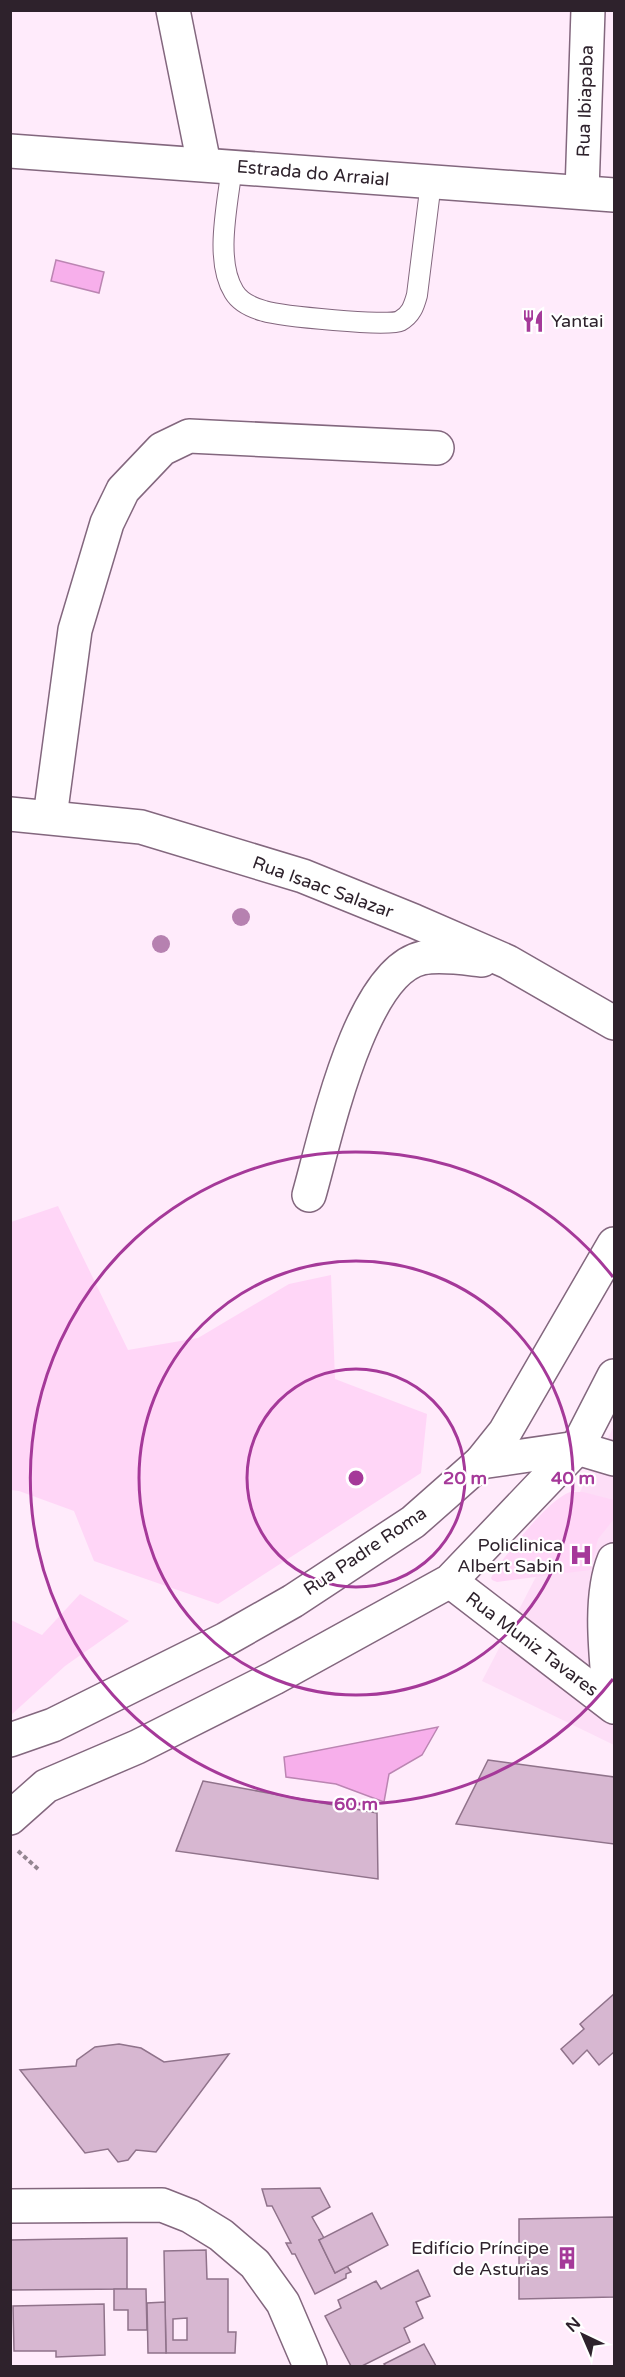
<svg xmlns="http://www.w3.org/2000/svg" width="625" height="2377" viewBox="0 0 625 2377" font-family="'Varela Round',sans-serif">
<rect width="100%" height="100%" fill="#ffebfb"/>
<path fill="#fddef7" d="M613,1428l1,1v316l-132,-64z"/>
<g fill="#ffd6f7">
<path d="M58,1206l70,144 70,-12 91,-54 42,-9 4,104 92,35 -6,59 -203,131 -124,-43 -20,-50 -55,-20 -8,-1v-268z"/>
<path d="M570,1492h13l31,8v19l-16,20 -8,31 -93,12 -5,-2 -1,-2 4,-8c16,-21 52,-69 75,-78z"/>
<path d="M80,1594l49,27 -64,45 -54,49v-95l31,15z"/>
</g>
<g fill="#f7afeb" stroke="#bb85b2" stroke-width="1.5">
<path d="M56,260l48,12 -5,21 -48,-12z"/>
<path d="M438,1727l-16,28 -33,19 -5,28 -48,-18 -50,-7 -2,-20z"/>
</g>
<g fill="#d7b7d1" stroke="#90738b" stroke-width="1.5" fill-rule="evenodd">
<path d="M488,1760l126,17v67l-158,-20z"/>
<path d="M203,1781l174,32 1,66 -202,-28z"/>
<path d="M614,1994v58l-15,13 -12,-15 -14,14 -12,-15 23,-20 -4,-5z"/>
<path d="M119,2044l22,4 23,14 65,-8 -73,98 -20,-2 -8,10 -10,2 -10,-13 -23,4 -65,-83 56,-4 1,-6 18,-13z"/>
<path d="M320,2188l10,19 -18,10 12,21 -5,2 16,33 12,-7 4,6 -5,2v4l-31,16 -20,-40h-3l-6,-11h5l-19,-37h-5l-5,-17z"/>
<path d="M372,2213l16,32 -53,28 -16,-33z"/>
<path d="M614,2217v80l-95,2v-80z"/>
<path d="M127,2238v51l-117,1v-50z"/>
<path d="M206,2250l1,29h21v53h8l-1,21h-69l-2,-102zM187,2318v22h-14v-21z"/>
<path d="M418,2270l12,26 -14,6 7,16 -19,10 6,14 -48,24h-11l-26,-50 16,-8 -3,-8 38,-19 5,8z"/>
<path d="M114,2289h32l1,41h-19v-20h-14z"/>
<path d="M165,2302l1,51h-18l-1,-50z"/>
<path d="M104,2304l1,51 -49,2v-6h-42l-1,-45z"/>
<path d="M424,2344l12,22h-50l-2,-2z"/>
</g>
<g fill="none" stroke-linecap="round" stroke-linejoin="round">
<g stroke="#83677e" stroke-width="22">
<path id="service" d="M232,166c-4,37 -18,94 2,126 6,10 19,16 30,19 16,5 125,16 136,10 11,-6 14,-15 17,-26l14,-113"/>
</g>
<g stroke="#83677e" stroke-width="36">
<g id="minor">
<path d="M173,10l31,154"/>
<path d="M582,192l6,-182"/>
<path d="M10,814l131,13 162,49 111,45 94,41 106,61"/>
<path d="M50,817l25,-187 32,-107 16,-33 39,-41 27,-13 248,12"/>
<path d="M309,1195c16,-55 50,-223 113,-237 18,-4 42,0 60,2"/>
<path d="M450,1581l164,126"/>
<path d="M10,2206l152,-1 28,11 31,19 34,29 28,39 27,63"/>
</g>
</g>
<g stroke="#83677e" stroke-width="36">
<g id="tertiary">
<path d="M481,1462l96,-14 37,11"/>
<path d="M610,1703c-3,-41 -12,-104 4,-143"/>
</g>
</g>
<g stroke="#83677e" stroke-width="36">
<path id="secondary" d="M10,151l604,44"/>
</g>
<g stroke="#83677e" stroke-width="36">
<g id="primary">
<path d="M10,1740l43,-15 173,-86 67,-38 120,-79 68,-60 24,-30 109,-188"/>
<path d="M10,1818l36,-32 91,-39 137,-69 176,-97 127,-133 37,-72"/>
</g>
</g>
<path stroke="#948591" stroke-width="4" stroke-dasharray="4.5 3" stroke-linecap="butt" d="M18,1851l20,18"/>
<use href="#service" stroke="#fff" stroke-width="20"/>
<use href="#minor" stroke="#fff" stroke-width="33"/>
<use href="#tertiary" stroke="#fff" stroke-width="33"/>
<use href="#secondary" stroke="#fff" stroke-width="33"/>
<use href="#primary" stroke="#fff" stroke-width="33"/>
</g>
<g fill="#b681b0">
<circle cx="241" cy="917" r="9"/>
<circle cx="161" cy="944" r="9"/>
</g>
<g fill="none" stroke="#a53999" stroke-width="3">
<circle cx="356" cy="1478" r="109"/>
<circle cx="356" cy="1478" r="217"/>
<path d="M613 1679A326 326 0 1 1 613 1277"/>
</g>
<defs>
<g id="restaurant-bare" transform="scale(1.8)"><path d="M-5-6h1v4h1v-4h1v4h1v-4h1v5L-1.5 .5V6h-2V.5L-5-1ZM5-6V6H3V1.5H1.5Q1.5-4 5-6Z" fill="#a53999" stroke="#fff" stroke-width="2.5" paint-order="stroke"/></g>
<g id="hospital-bare" transform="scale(1.8)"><path d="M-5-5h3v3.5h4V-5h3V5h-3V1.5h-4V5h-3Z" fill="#a53999" stroke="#fff" stroke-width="2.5" paint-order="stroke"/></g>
<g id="building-bare" transform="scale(1.8)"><path d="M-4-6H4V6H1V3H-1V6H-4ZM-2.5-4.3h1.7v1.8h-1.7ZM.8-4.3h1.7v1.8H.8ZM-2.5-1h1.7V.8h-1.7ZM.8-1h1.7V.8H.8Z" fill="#a53999" stroke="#fff" stroke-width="2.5" paint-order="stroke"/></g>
</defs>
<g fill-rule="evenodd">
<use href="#restaurant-bare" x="533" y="321"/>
<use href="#hospital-bare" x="581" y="1555"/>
<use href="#building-bare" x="567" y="2258"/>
</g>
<g text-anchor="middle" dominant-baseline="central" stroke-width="4.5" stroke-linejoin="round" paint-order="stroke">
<g font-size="18" fill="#2e222c" stroke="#fff">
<text transform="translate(585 101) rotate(-88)">Rua Ibiapaba</text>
<text transform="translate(313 173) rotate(5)">Estrada do Arraial</text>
<text transform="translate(323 887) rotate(20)">Rua Isaac Salazar</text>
<text transform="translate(365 1551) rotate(-34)">Rua Padre Roma</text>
<text transform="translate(532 1644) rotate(37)">Rua Muniz Tavares</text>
</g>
<g font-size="18" fill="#2e222c" stroke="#fff" text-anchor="end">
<text x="551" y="321" text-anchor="start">Yantai</text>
<text x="563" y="1545">Policlinica<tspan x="563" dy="21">Albert Sabin</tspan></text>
<text x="549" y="2248">Edifício Príncipe<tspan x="549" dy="21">de Asturias</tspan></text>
</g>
</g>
<circle cx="356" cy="1478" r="9" fill="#a53999" stroke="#fff" stroke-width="3"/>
<g font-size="18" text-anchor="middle" font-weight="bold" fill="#a53999" stroke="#fff" stroke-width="4.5" stroke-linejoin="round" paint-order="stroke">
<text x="465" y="1484">20 m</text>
<text x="573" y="1484">40 m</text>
<text x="356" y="1810">60 m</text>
</g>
<rect width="625" height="2377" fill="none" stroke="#2e222c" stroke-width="24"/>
<g transform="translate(583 2335) rotate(316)" stroke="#ffffff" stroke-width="4.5" paint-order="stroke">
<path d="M0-4.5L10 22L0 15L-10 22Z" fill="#2e222c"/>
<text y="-9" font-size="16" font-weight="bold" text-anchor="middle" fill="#2e222c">N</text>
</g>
</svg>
